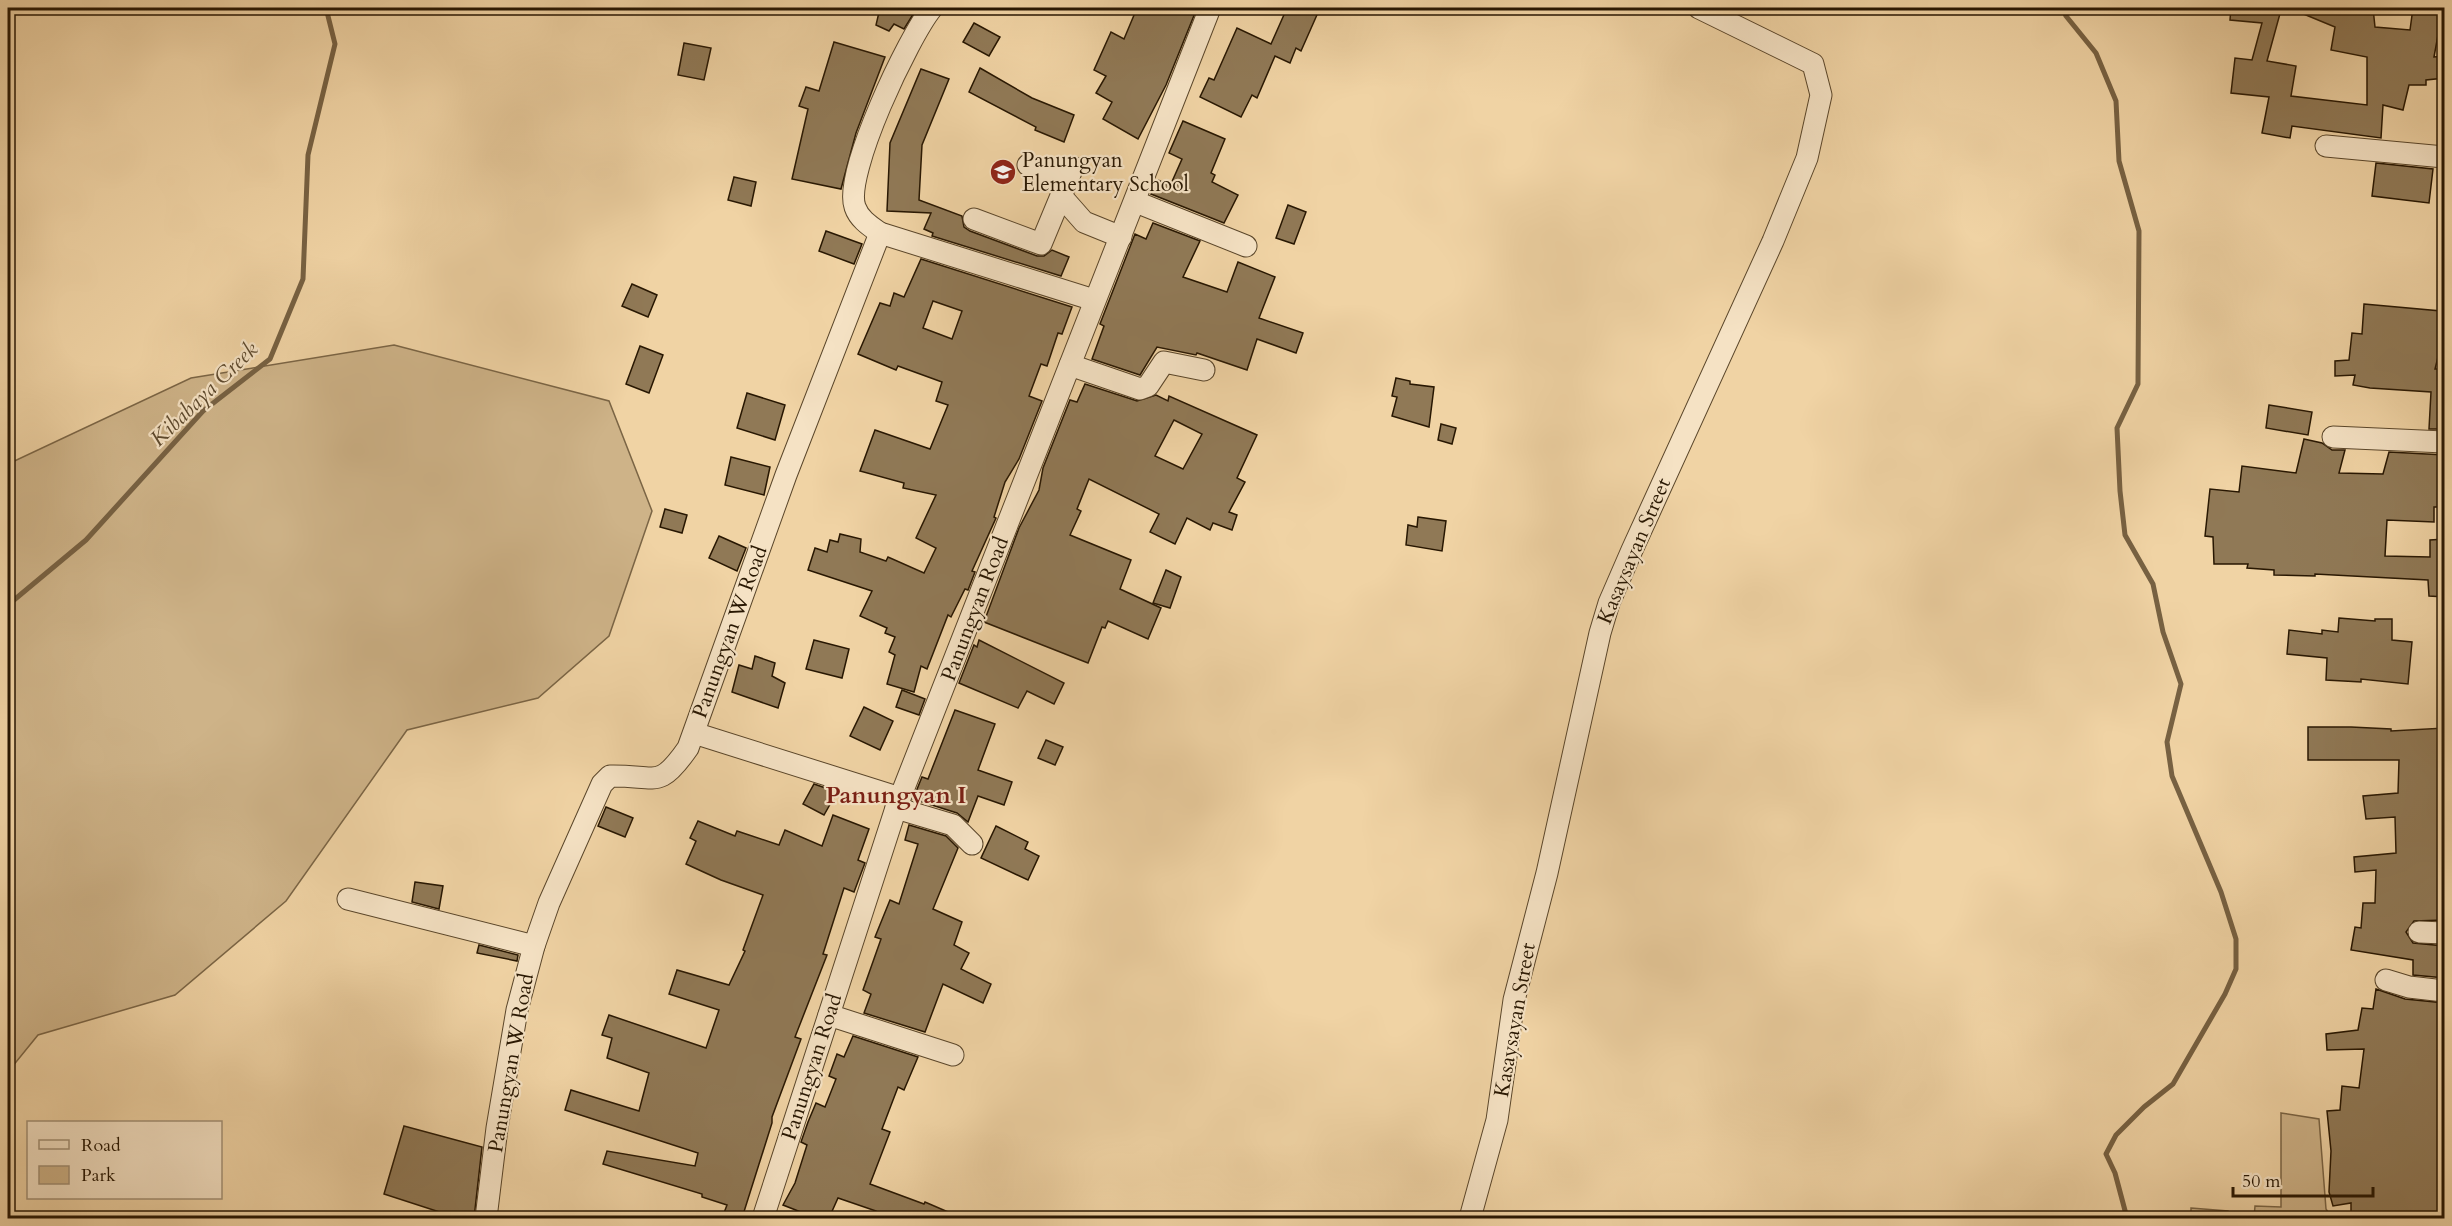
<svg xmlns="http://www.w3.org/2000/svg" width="2452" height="1226" viewBox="0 0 2452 1226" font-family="Cardo,serif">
<rect width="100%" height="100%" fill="#f0d3a4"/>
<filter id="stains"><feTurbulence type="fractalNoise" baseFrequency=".00333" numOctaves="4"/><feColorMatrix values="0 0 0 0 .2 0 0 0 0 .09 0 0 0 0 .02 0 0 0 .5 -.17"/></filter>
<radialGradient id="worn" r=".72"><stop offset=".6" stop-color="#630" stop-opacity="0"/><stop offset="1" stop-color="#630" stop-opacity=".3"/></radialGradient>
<g fill="#ceb388" stroke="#7b6545" stroke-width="1.5">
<path d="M394,345l215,56 43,110 -43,125 -71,62 -131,32 -121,171 -111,94 -137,40 -30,37v-608l183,-86z"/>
<path d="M2281,1113l38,6 7,90 6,9h-78l1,-12 26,1z"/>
<path d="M2191,1208l37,3 1,7h-38z"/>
</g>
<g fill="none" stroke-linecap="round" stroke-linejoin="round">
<g stroke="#776142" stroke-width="5">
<path d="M2063,8l3,8 30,37 20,48 3,60 20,70 -1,153 -21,44 3,63 5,44 28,49 10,48 18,52 -14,58 5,34 49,116 15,47v30l-11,25 -52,90 -29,23 -28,28 -10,19 9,19 12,45"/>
<path d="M8,605l78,-65 117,-129 67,-52 33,-80 5,-124 27,-111 -9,-36"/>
</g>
</g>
<g fill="#907956" stroke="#281702" stroke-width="1.5" fill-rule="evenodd">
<path d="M880,8h37l-13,21 -10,-5 -5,7 -13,-6z"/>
<path d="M1137,8h60l-31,77 -28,54 -35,-20 9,-17 -16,-9 10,-17 -12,-6 17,-38 13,7z"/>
<path d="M1287,8h33l-19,43 -5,-3 -6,15 -15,-7 -18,42 -5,-3 -11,22 -41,-20 9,-19 5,2 23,-52 34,16z"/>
<path d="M2231,8l50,2 -14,51 29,5 -5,30 76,9v-48l-36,-7 4,-23 -46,-19h84l2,19 35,3 3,-22h32v16h-5l-6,33 11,-1v22l-19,2v5h-17l-6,25 -20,-5 -2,33 -89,-12 -2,12 -28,-5 7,-36 -38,-4 4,-35 17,2 10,-37 -32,-3z"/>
<path d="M974,23l26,14 -11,19 -26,-14z"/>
<path d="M834,42l51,15 -29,76 -15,56 -49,-10 16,-70 -9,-3 7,-19 13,4z"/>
<path d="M684,43l27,5 -7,32 -26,-5z"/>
<path d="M980,68l52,30 42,17 -10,27 -29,-12 1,-3 -67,-35z"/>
<path d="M921,69l28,10 -27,66 -3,55 43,16 2,11 6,4 67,25h7l8,-6 17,7 -8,19 -129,-40 1,-3 -9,-4 7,-16 -44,-2 3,-68z"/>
<path d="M1183,121l42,18 -14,34 4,2 -3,7 26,13 -14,28 -73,-29 7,-14 12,6 12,-27 -13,-6z"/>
<path d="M2376,163l57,6 -4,34 -57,-7z"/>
<path d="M734,177l22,5 -5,24 -23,-6z"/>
<path d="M1288,205l18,7 -12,32 -18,-6z"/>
<path d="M1153,223l47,18 -17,36 44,15 11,-30 37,15 -16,41 44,15 -7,20 -39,-14 -10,31 -50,-17 -1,2 -39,-8 -17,28 -48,-16 12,-33 -4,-2 35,-90 11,5z"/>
<path d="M826,231l36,13 -8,20 -35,-13z"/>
<path d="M921,259l151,48 -10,27 -4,-1 -11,33 -6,-2 -12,32 13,5 -23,58 -14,23 -11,35 2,1 -24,53 3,1 -7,18 -3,-1 -14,28 -3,-2 -21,54 -6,-3 -7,26 -27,-8 8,-29 -6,-3 6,-15 -10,-4 2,-5 -27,-12 12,-25 -64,-21 7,-22 12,4 3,-12 8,2 2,-8 21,5 -1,13 26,9 2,-4 36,16 12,-25 -20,-10 20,-43 -33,-7 1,-5 -44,-12 15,-41 55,19 18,-44 -12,-4 6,-19 -44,-16 -2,4 -38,-16 22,-51 10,3 4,-13 10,4zM933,301l29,10 -10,28 -29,-11z"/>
<path d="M632,284l25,11 -9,22 -26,-11z"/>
<path d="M2364,304l77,7 -3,33 3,1 -6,24h10v60h-16l2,-37 -61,-4 -17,-3 2,-10 -20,1v-15l14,-1 3,-27 10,1z"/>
<path d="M640,346l23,9 -14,38 -23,-9z"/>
<path d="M1396,378l14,3v3l24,3 -5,40 -37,-11 5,-19 -5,-1z"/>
<path d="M1085,384l52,17 19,-6 12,6 1,-5 88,39 -20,43 8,4 -16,30 8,3 -5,15 -19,-7 -3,7 -23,-12 -12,26 -25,-12 9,-18 -70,-35 -12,30 4,2 -11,24 61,25 -11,29 41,19 -13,31 -40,-18 -3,7 -3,-1 -14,36 -104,-41 35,-94 20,-38 4,-22 27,-68 7,2zM1174,420l28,14 -19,35 -28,-13z"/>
<path d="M747,393l38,12 -10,35 -38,-12z"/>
<path d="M2269,405l43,7 -4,23 -42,-7z"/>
<path d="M1441,424l15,4 -4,16 -14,-4z"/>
<path d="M2304,439l18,4 10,7h13l-6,23 44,1 6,-22 56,3v52h-11v15l-47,-2 -2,36 45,1v-17l15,-1v58l-16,-1 -1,-16 -113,-6v2l-41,-1v-5l-27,-2 1,-4h-34l-1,-27 -8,-1 5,-47 29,3 3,-26 54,7z"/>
<path d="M731,457l39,10 -6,28 -39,-10z"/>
<path d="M665,509l22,6 -5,18 -22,-6z"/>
<path d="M1418,517l28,4 -4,30 -36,-6 2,-20 9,2z"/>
<path d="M719,536l27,12 -9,23 -28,-13z"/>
<path d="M1166,570l15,7 -11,31 -17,-5z"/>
<path d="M2339,618l36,3v-2h17v21l20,2 -4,42 -47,-5v3l-35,-2 1,-22 -40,-4 2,-24 33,4v-4l16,2z"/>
<path d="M814,640l35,9 -7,29 -36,-9z"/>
<path d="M979,640l85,43 -10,21 -27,-13 -9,17 -59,-25 15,-38 3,2z"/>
<path d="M755,656l20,7 -3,13 13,7 -7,25 -46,-16 7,-27 13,4z"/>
<path d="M902,690l23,9 -6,16 -23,-8z"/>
<path d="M864,707l29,14 -13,29 -30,-14z"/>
<path d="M955,710l40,14 -17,46 34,12 -8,23 -26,-9 -10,26 -11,-9 -44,-14 9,-22 6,2z"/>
<path d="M2308,727h43l40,2v2l54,-3v192l-31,1 -8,11 7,11 32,3v32l-32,-3v-15l-62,-10 4,-23 6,1 2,-25h12l1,-33 -21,2 -1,-15 42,-4 -1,-36 -29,2 -3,-23 35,-3 1,-33h-91z"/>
<path d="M1046,740l17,7 -8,18 -17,-7z"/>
<path d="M814,784l23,8 -13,23 -21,-11z"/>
<path d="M606,807l27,11 -8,19 -27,-11z"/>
<path d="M833,815l36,14 -11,31 7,3 -11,29 -10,-4 -21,66 4,1 -32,82 6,2 -29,78v6l-30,95h-20l5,-13 -25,-8v-3l-99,-30 4,-13 88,15 3,-13 -133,-43 6,-20 68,21 10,-38 -42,-15 5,-20 -10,-3 7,-20 97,33 13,-38 -50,-16 8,-24 52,15 16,-34 -2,-1 20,-55 -42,-15 -35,-16 10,-23 -6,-3 8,-17 37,15 2,-5 42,14 6,-15 37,16z"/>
<path d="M909,825l37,11 12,12 -25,61 29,13 -8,23 15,8 -8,16 30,15 -8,19 -40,-19 -18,48 -61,-19 7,-19 -8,-4 18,-51 -6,-2 15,-37 9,4 19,-60 -13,-4z"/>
<path d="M996,826l32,16 -3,7 14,7 -11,24 -47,-22z"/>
<path d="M415,882l28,4 -4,23 -27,-7z"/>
<path d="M479,945l39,10 -1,6 -40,-8z"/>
<path d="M2376,989l29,10 40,4v215l-94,-2v-13l-18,3 -4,-14 2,-41 -4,-40 13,-1 2,-24 17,2 5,-39 -37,1 -1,-16 32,-4 4,-22 11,1z"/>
<path d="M853,1036l65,21 -14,33 -6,-3 -16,42 8,3 -20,52 54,20 1,-2 37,16h-88l2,-7 -38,-13 -9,20h-13l-33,-13 12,-22 12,-38 -6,-3 7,-20 8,-19 9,4 11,-28 -7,-3 8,-22 7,3z"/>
<path d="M404,1126l78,21 -8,71h-16l-74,-24z"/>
</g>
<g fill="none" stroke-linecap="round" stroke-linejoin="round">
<g stroke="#5a462a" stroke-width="23">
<g id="minor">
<path d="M932,8c-23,28 -89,166 -77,199 4,12 15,19 25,26l214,67"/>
<path d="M2326,146l118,11"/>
<path d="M1028,165l39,17"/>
<path d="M1062,197l22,25 37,15"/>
<path d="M1136,202l110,44"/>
<path d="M974,219l67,25 32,-77"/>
<path d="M1070,365l70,24 8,-3 16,-24 40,8"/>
<path d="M2333,437l111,5"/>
<path d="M694,733l206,65"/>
<path d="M896,808l57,17 19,19"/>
<path d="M348,899l186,47"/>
<path d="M2419,932l25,1"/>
<path d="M2386,980l23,7 35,4"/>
<path d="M829,1015l124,40"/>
<path d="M486,1218l11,-90 20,-118 17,-64 15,-43 53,-119 8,-8c47,-1 48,15 78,-28l98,-273 94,-242"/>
<path d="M763,1218l133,-410 314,-800"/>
<path d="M1470,1218l27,-98 17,-120 33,-127 53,-240 9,-30 23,-53 141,-309 34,-83 14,-63 -8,-31 -114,-56"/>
</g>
</g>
<use href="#minor" stroke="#f5e2c4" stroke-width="21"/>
</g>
<defs>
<g id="school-disc" transform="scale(1.35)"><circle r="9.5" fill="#8f2418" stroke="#f5e2c4"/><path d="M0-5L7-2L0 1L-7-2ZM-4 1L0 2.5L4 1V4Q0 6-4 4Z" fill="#fff"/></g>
</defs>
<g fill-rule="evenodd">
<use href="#school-disc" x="1003" y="172"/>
</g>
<g text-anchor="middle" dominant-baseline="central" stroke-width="4.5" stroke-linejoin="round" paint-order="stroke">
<g font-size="21" fill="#281702" stroke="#f5e2c4" text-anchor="start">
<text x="1022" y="160">Panungyan<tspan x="1022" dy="24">Elementary School</tspan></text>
</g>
<g font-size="21" fill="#281702" stroke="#f5e2c4">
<text transform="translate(1634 551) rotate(-67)">Kasaysayan Street</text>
<text transform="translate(975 609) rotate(-69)">Panungyan Road</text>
<text transform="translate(730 632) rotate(-70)">Panungyan W Road</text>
<text transform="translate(1515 1020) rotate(-80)">Kasaysayan Street</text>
<text transform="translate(511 1063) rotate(-80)">Panungyan W Road</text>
<text transform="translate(812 1067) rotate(-72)">Panungyan Road</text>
</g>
<g font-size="22" font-style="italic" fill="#5d492d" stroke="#f5e2c4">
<text transform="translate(204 394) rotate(-44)">Kibabaya Creek</text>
</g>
<g font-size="24" font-weight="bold" fill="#7a1f14" stroke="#f5e2c4">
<text x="896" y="795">Panungyan I</text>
</g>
</g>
<rect width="2452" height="1226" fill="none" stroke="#f0d3a4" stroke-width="30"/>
<rect x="9" y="9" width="2434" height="1208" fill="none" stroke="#281702" stroke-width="3"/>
<rect x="15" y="15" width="2422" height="1196" fill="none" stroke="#281702" stroke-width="1.5"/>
<rect x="27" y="1121" width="195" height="78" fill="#f5e2c4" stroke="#a39176" stroke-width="1.5"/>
<rect x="39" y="1140" width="30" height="9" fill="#f5e2c4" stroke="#a39176" stroke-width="1.5"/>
<text x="81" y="1151" font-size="18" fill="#281702">Road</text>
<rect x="39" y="1166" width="30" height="18" fill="#ceb388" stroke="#a39176" stroke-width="1.5"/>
<text x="81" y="1181" font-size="18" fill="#281702">Park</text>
<path d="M2233 1187v9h140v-9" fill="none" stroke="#281702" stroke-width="3"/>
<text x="2242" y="1187" font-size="18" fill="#281702" stroke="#f5e2c4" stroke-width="4.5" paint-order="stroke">50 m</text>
<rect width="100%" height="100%" filter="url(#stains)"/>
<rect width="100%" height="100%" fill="url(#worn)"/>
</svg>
